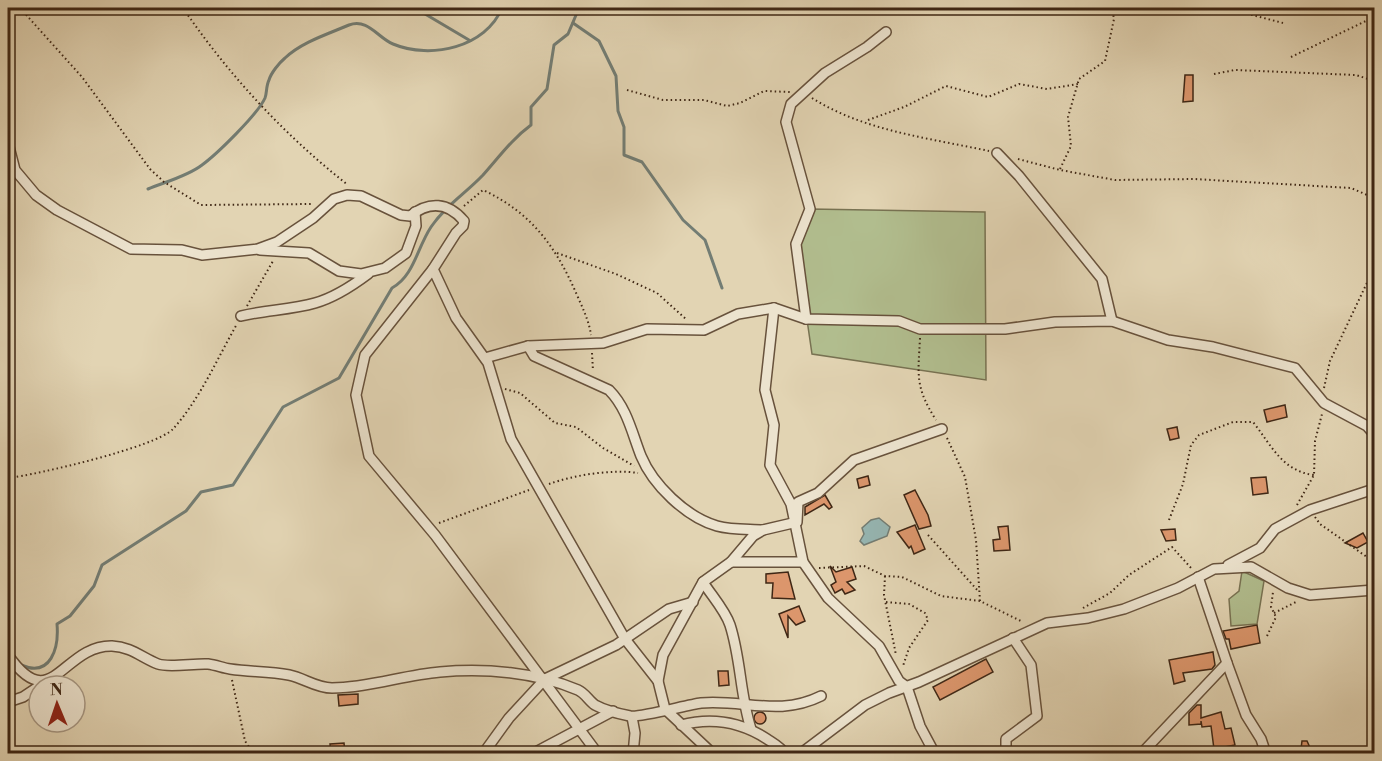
<svg xmlns="http://www.w3.org/2000/svg" width="1382" height="761" viewBox="0 0 1382 761" font-family="'Libre Bodoni',serif">
<rect width="100%" height="100%" fill="#e2d4b3"/>
<filter id="stains"><feTurbulence type="fractalNoise" baseFrequency=".00333" numOctaves="4"/><feColorMatrix values="0 0 0 0 .2 0 0 0 0 .09 0 0 0 0 .02 0 0 0 .5 -.17"/></filter>
<radialGradient id="worn" r=".72"><stop offset=".6" stop-color="#630" stop-opacity="0"/><stop offset="1" stop-color="#630" stop-opacity=".3"/></radialGradient>
<g fill="#b1bd8e" stroke="#787252" stroke-width="1.5">
<path d="M810,209l175,3 1,168 -174,-26 -16,-110z"/>
<path d="M1242,571l22,10 -7,43 -26,2 -2,-27 10,-8z"/>
</g>
<path fill="#96b7b4" stroke="#737d74" stroke-width="1.5" d="M879,518l11,9 -3,9 -23,9 -4,-4 4,-7 -2,-6 9,-8z"/>
<g fill="none" stroke-linecap="round" stroke-linejoin="round">
<g stroke="#737d74" stroke-width="3">
<path d="M415,8l54,32"/>
<path d="M573,23l26,18 17,35 2,35 6,16v28l18,7 41,58 22,20 17,48"/>
<path d="M148,189c17,-7 40,-13 54,-24 15,-11 56,-51 63,-67 2,-5 1,-12 4,-18 2,-7 10,-17 16,-22 17,-16 43,-24 64,-33 19,-7 29,13 44,19 38,16 93,3 109,-36"/>
<path d="M21,665c30,13 38,-17 36,-41l13,-8 24,-30 8,-21 84,-54 15,-19 32,-7 50,-78 56,-29 53,-90c22,-12 25,-40 39,-61 14,-21 35,-34 52,-52 16,-18 29,-36 48,-50v-18l16,-18 7,-44 14,-11 11,-26"/>
</g>
</g>
<g fill="#dc966c" stroke="#3f2715" stroke-width="1.5">
<path d="M1185,75h8v26l-10,1z"/>
<path d="M1285,405l2,12 -20,5 -3,-12z"/>
<path d="M1177,427l2,11 -9,2 -3,-11z"/>
<path d="M868,476l2,9 -11,3 -2,-9z"/>
<path d="M1266,477l2,16 -15,2 -2,-17z"/>
<path d="M915,490l13,25 3,11 -12,3 -15,-34z"/>
<path d="M825,495l7,12 -3,2 -5,-5 -19,11v-8z"/>
<path d="M915,525l10,24 -11,5 -3,-8 -2,2 -12,-16z"/>
<path d="M1008,526l2,24 -16,1 -1,-11 7,-1 -2,-12z"/>
<path d="M1175,529l1,11 -10,1 -5,-11z"/>
<path d="M1363,533l5,9 -11,6 -12,-5z"/>
<path d="M830,566l6,6 16,-5 4,12 -9,3 8,8 -10,4 -3,-5 -7,4 -4,-8 5,-3z"/>
<path d="M788,572l7,27 -23,-1 1,-15h-7v-9z"/>
<path d="M799,606l6,15 -9,4 -8,-9v22l-9,-24z"/>
<path d="M1257,625l3,18 -29,6 -2,-10h-3l-3,-8z"/>
<path d="M1213,652l2,13 -3,4 -29,4 2,8 -11,3 -5,-24z"/>
<path d="M986,659l7,13 -53,28 -7,-13z"/>
<path d="M718,671h10l1,14 -10,1z"/>
<path d="M358,694v10l-19,2 -1,-11z"/>
<path d="M1197,705h4v13l20,-6 4,17 6,-1 4,17 -21,4 -3,-23 -9,1 -1,-6v3l-12,1v-12z"/>
<circle cx="760" cy="718" r="6"/>
<path d="M1302,741h5l4,9 -10,-1z"/>
<path d="M344,743l1,10h-14l-1,-9z"/>
</g>
<g fill="none" stroke-linecap="round" stroke-linejoin="round">
<g stroke="#68523c" stroke-width="12">
<g id="street">
<path d="M8,143l7,27 21,25 21,15 74,39 51,1 20,5 56,-6 19,-7 36,-24 21,-19 13,-4 14,1 40,19 9,1c19,-15 38,-14 54,5l-1,5 -7,7 -23,36 23,49 32,45 23,76 114,200 33,42 7,28 48,45"/>
<path d="M997,153l22,23 83,103 10,42"/>
<path d="M260,250l49,3 30,18 22,3 24,-6 21,-15 10,-27 -1,-14"/>
<path d="M433,269l-68,86 -9,40 13,61 66,79 163,219"/>
<path d="M774,308l-9,82 9,35 -4,40 21,39 12,58 25,36 51,48 20,35 8,6 13,39 15,28"/>
<path d="M241,316c24,-6 50,-6 74,-13 18,-5 37,-17 53,-29"/>
<path d="M806,319l-10,-75 14,-35 -24,-87 5,-18 34,-31 42,-26 19,-15"/>
<path d="M528,346l6,10 75,34c18,18 23,43 32,66 12,29 45,61 76,70 15,4 31,3 46,4"/>
<path d="M485,358l43,-12 75,-3 44,-14 57,1 34,-16 36,-6 32,11 93,2 21,8h85l50,-7 57,-1 56,19 45,7 82,21 29,35 43,23 7,8"/>
<path d="M731,562h72"/>
<path d="M1228,565l32,-17 15,-19 35,-19 64,-21"/>
<path d="M703,582c8,13 22,28 27,43 11,34 10,70 21,104"/>
<path d="M8,655c44,63 54,-10 104,-9 20,1 30,12 46,18 11,4 37,-1 50,0 8,1 15,4 22,5 20,3 39,2 59,6 15,3 27,13 43,13 36,0 72,-13 108,-16 45,-4 96,0 138,18 7,3 11,11 17,15 9,5 25,9 35,11 8,2 57,-11 71,-13 42,-4 78,14 120,-7"/>
<path d="M1227,663l19,52 15,24 5,15"/>
<path d="M658,681l5,-26 40,-73 28,-20 22,-26 10,-6 34,-8 1,-20 20,-9 36,-33 88,-31"/>
<path d="M8,702l15,-5 21,-14"/>
<path d="M632,717l3,16 -2,21"/>
<path d="M681,725c31,-8 60,-3 86,14 6,4 14,8 18,15"/>
<path d="M483,754l26,-36 36,-39 71,-34 53,-36 24,-7"/>
<path d="M532,754l81,-43"/>
<path d="M800,754l65,-49 24,-12 30,-11 128,-59 41,-5 36,-9 54,-21 36,-19 37,-2 37,21 22,7 64,-5"/>
<path d="M1006,754v-15l31,-23 -6,-51 -18,-27"/>
<path d="M1141,754l86,-91 -29,-86"/>
</g>
</g>
<g stroke="#3f2715" stroke-width="2" stroke-dasharray="1.5 3" stroke-linecap="butt">
<path d="M20,8l62,69 68,92 14,13 37,23 111,-1"/>
<path d="M183,8c45,66 101,127 165,177"/>
<path d="M1225,8l58,15"/>
<path d="M1291,57l79,-38 4,-11"/>
<path d="M1214,74l21,-4 121,5 18,6"/>
<path d="M627,90l36,10h41l23,6 13,-3 24,-12 26,1"/>
<path d="M812,98c52,33 117,40 177,53"/>
<path d="M868,120l36,-13 42,-21 42,11 31,-13 28,5 31,-5"/>
<path d="M1018,159l42,11 55,10 79,-1 157,9 23,10"/>
<path d="M1060,169l11,-23 -3,-29 11,-38 26,-18 9,-42 -2,-11"/>
<path d="M464,206l19,-16c49,23 73,57 94,105 6,14 12,26 14,40"/>
<path d="M557,253l59,21 41,19 29,26"/>
<path d="M247,306l26,-45"/>
<path d="M920,338c-2,38 -5,49 16,82"/>
<path d="M592,353l1,18"/>
<path d="M1324,388l6,-27 44,-93"/>
<path d="M505,389l15,4 35,30 21,4 27,21 31,18"/>
<path d="M947,438l18,39 11,63 4,61"/>
<path d="M8,478c28,-3 148,-31 165,-49 27,-30 44,-70 64,-105"/>
<path d="M549,484c25,-9 63,-15 89,-11"/>
<path d="M1297,505l17,-30 1,-34 7,-27"/>
<path d="M1315,517l5,7 54,38"/>
<path d="M1169,520l14,-36 8,-39 8,-10 34,-13h20c19,24 29,49 61,53"/>
<path d="M439,523l90,-33"/>
<path d="M928,535l51,57"/>
<path d="M819,568l45,-2 21,10 17,1 39,19 39,5 43,21"/>
<path d="M885,576l-1,19 12,60"/>
<path d="M886,602l23,2 16,9 3,7 -19,28 -6,18"/>
<path d="M1083,608l27,-15 19,-18 43,-28 20,22"/>
<path d="M1274,613l22,-11"/>
<path d="M1267,636l9,-19 -5,-10 2,-15"/>
<path d="M232,680l13,61 9,13"/>
</g>
<use href="#street" stroke="#ece3ce" stroke-width="9"/>
</g>
<rect width="1382" height="761" fill="none" stroke="#e2d4b3" stroke-width="30"/>
<rect x="9" y="9" width="1364" height="743" fill="none" stroke="#3f2715" stroke-width="3"/>
<rect x="15" y="15" width="1352" height="731" fill="none" stroke="#3f2715" stroke-width="1.5"/>
<g transform="translate(57 704) rotate(358)"><circle r="28" fill="#ece3ce" stroke="#a79884" stroke-width="1.5"/>
<path d="M0-4.5L10 22L0 15L-10 22Z" fill="#8f2418"/>
<text y="-9" font-size="16" font-weight="bold" text-anchor="middle" fill="#3f2715">N</text>
</g>
<rect width="100%" height="100%" filter="url(#stains)"/>
<rect width="100%" height="100%" fill="url(#worn)"/>
</svg>
